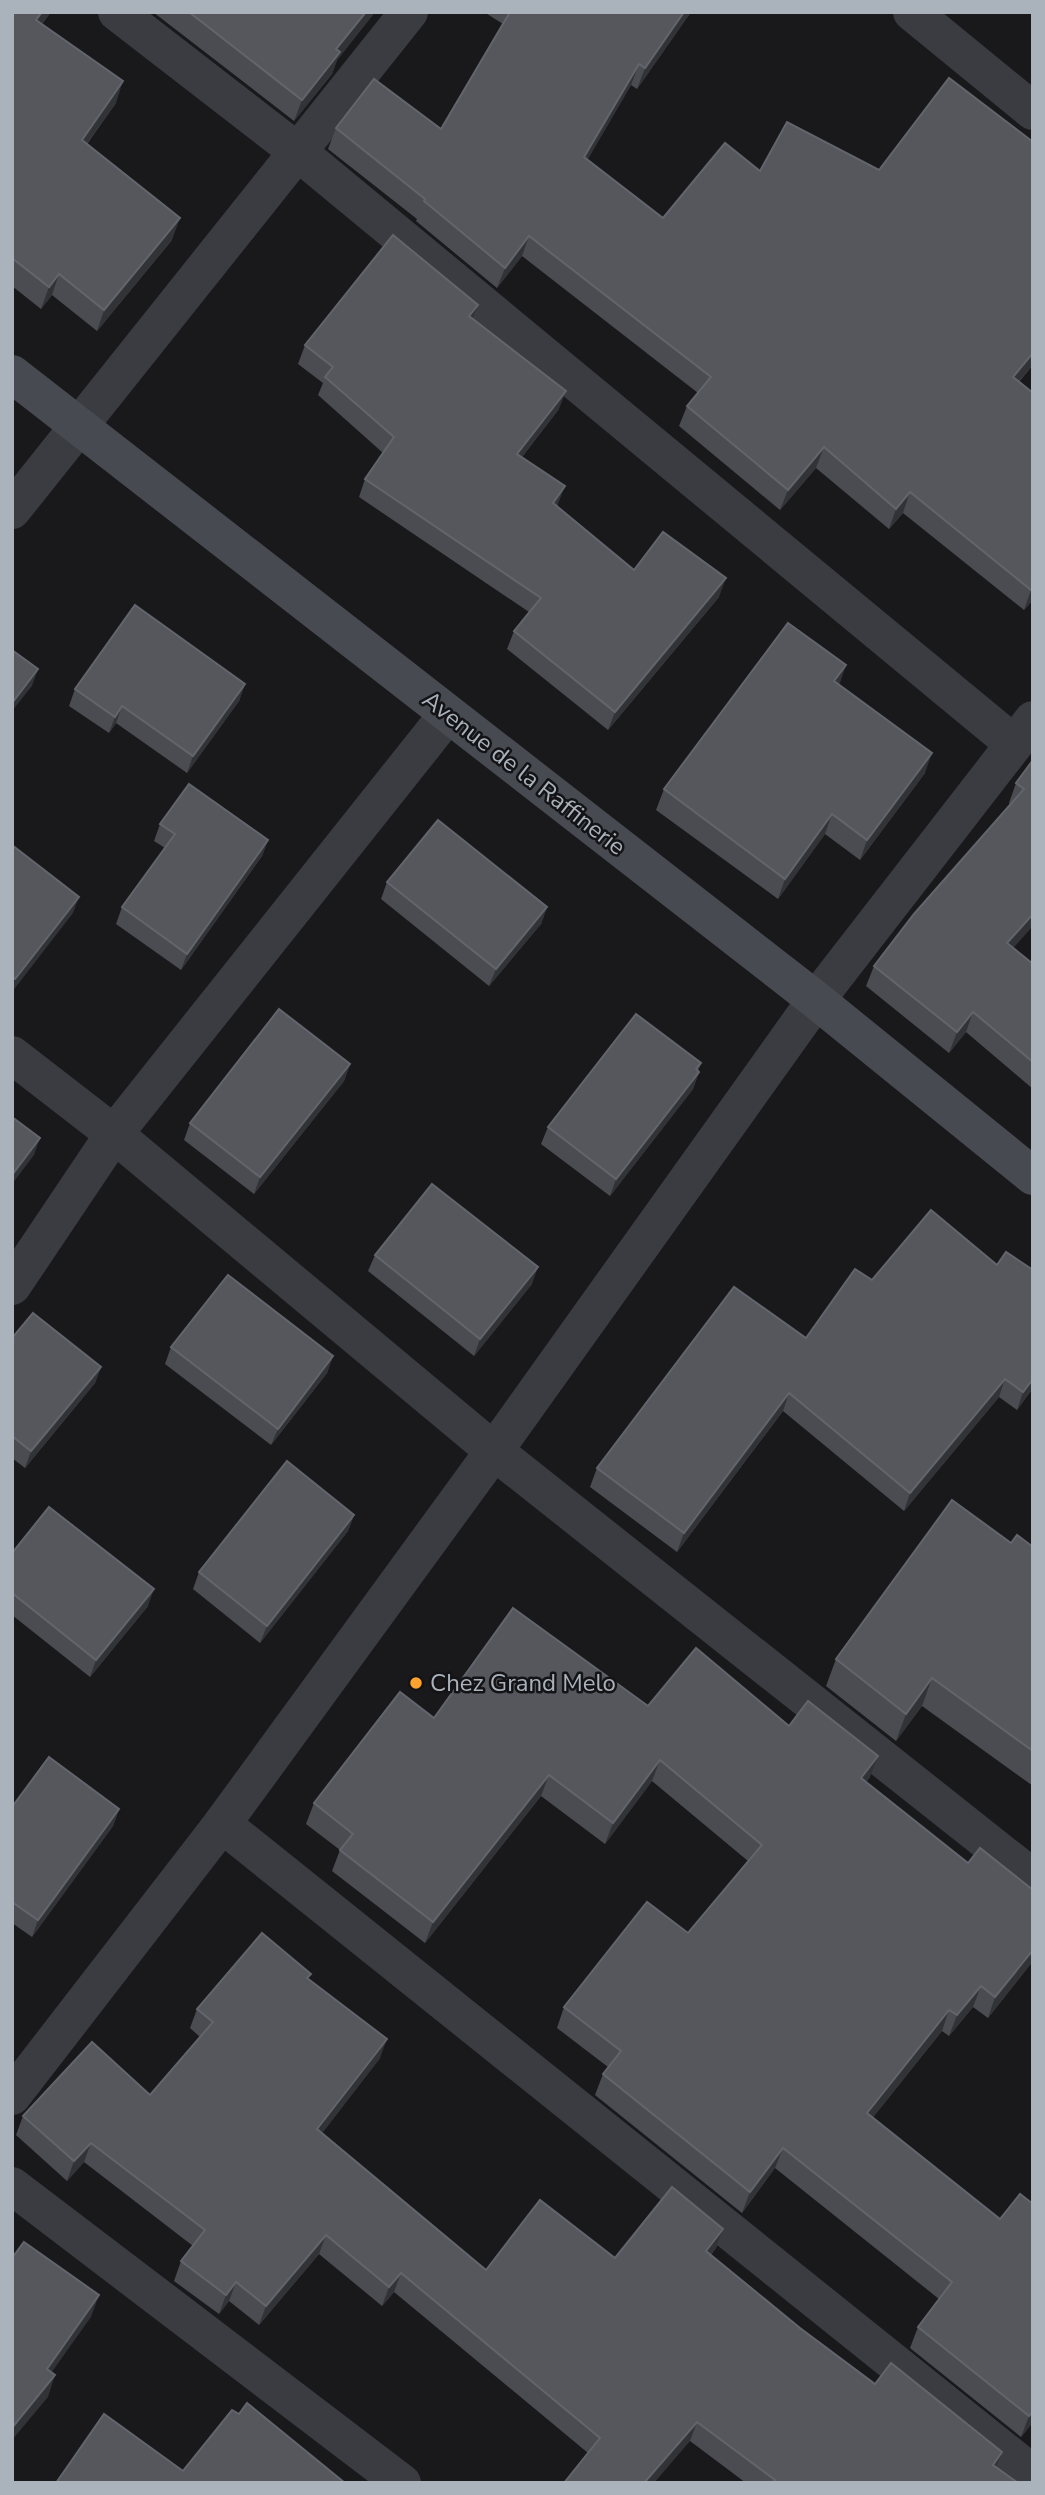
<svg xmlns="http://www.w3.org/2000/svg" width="1045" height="2495" viewBox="0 0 1045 2495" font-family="'Nunito Sans',sans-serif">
<rect width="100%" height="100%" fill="#19191c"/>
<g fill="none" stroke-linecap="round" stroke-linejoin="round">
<g stroke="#3a3c41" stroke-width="38">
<path d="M117,12l181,140 715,591"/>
<path d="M912,12l121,99"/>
<path d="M12,510l397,-498"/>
<path d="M12,1055l102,79 380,317 539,427"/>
<path d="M12,1286l102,-152 334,-420"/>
<path d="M222,1824l811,650"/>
<path d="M12,2096l210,-272 272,-373 322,-451 217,-280"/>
<path d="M12,2186l390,297"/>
</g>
<path stroke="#474b51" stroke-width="38" d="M12,374l804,626 217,176"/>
</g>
<g fill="#4a4c51">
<path d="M12,12h39l-9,12 74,79 -29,41 85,96 -75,91 -45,-36 -11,14 -29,-23z"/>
<path d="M153,12h222l-38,48 -5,14 -38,47z"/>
<path d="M484,12h207l-54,77 -6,-4 -44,75 76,58 97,-47 273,194 -14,17 14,218 -9,10 -121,-97 -14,16 -73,-61 -36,42 -101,-84 8,-20 11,-13 -176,-137 -25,32 -81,-67 1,-2 -89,-70 8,-21 105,1 62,-105z"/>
<path d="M473,319l86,90 -37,48 36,47 -1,3 77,63 85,27 -111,133 -101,-81 7,-18 15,-19 -170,-115 6,-18 18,-26 -65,-58 5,-12 -25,-19 7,-19z"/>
<path d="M245,684l-6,17 -52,72 -71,-50 -7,10 -40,-27 6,-17z"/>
<path d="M839,684l86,89 -65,87 -35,-26 -47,65 -122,-89 8,-21z"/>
<path d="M1033,760l-20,188 20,16v125l-67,-57 -17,21 -83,-67 8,-20 136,-162 -1,-1 7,-20z"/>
<path d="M160,824l108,16 -6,16 -81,114 -65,-46 6,-17 43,-59 -11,-7z"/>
<path d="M387,882l160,25 -6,17 -52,62 -108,-87z"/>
<path d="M701,1063l-3,8 1,1 -6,17 -83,107 -69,-52 7,-17z"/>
<path d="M350,1064l-6,17 -90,113 -70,-54 6,-17z"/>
<path d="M375,1255l157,29 -58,72 -106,-85z"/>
<path d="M855,1269l178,119 -16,22 -18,-13 -95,114 -121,-100 -106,141 -87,-65 7,-19 209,-130z"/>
<path d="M12,1338l89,29 -6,16 -70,85 -13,-10z"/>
<path d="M171,1347l162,9 -6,17 -56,72 -106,-81z"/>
<path d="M354,1515l-6,16 -88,112 -67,-54 6,-17z"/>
<path d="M1011,1543l22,4v239l-111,-80 -26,35 -70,-55 10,-27z"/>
<path d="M12,1553l136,53 -58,71 -78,-62z"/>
<path d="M648,1706l141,20 81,51 -4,5 167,179 -45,57 -15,-11 -24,29 -7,-5 -69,86 160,305 -12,15 -111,-89 8,-21 21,-28 -164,-131 -33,45 -147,-118 8,-21 5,-7 -51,-39 7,-21 124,-74 60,-72 -96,-80 -47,63 -64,-48 -116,147 -93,-72 8,-21 -34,-26 8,-21 120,-85z"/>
<path d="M12,1807l107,2 -6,17 -81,111 -20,-14z"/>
<path d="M309,1979l71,79 -58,75 164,137 129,-12 108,-29 -7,19 -5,7 89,73 75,56 127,68 -5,15 21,16h-272l-56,-42 -102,12 -194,-161 -12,14 -63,-52 -60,71 -30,-24 -10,13 -45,-33 7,-20 12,-15 -109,-84 -17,19 -51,-46 7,-19 127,-21 50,-58 -10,-9 7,-19z"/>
</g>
<g fill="#323337">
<path d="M42,12h9l-23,29 8,-21z"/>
<path d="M366,12h9l-38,48 -5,14 -38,47 8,-21 34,-51z"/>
<path d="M684,12h7l-54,77 8,-21z"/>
<path d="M639,64l-8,21 -54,93 7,-21z"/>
<path d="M123,81l-7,22 -42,58 8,-21z"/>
<path d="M180,218l-8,22 -75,91 7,-21z"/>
<path d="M529,236l-7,20 -25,32 8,-20z"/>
<path d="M59,274l-7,21 -11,14 8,-22z"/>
<path d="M478,305l-7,18 -2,-7z"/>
<path d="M1033,353v12l-28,32 8,-20z"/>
<path d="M566,391l-7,18 -49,63 7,-18z"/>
<path d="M824,447l-8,21 -36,42 8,-20z"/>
<path d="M565,486l-7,18 -12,18 7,-19z"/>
<path d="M910,492l-7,21 -14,16 7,-20z"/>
<path d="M726,578l-7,19 -111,133 7,-18z"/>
<path d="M1033,588v12l-9,10 7,-20z"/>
<path d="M846,665l-7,21 -5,-5z"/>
<path d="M38,669l-6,17 -20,25v-8z"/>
<path d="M245,684l-6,17 -52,72 6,-17z"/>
<path d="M122,706l-6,17 -7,10 6,-16z"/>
<path d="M932,753l-7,20 -65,87 7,-20z"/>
<path d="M832,814l-7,20 -47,65 7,-20z"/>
<path d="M268,840l-6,16 -81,114 6,-16z"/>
<path d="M79,897l-6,16 -61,79v-5l3,-8z"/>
<path d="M547,907l-6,17 -52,62 7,-17z"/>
<path d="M1033,914v12l-33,37 7,-20z"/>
<path d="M973,1012l-7,20 -17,21 8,-21z"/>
<path d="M701,1063l-6,14 4,-5 -6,17 -83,107 6,-17z"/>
<path d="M350,1064l-6,17 -90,113 6,-17z"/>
<path d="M40,1138l-6,17 -22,29v-9z"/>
<path d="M538,1267l-6,17 -58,72 6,-17z"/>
<path d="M333,1356l-6,17 -56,72 7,-16z"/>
<path d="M101,1367l-6,16 -70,85 6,-17z"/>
<path d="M1005,1379l-6,18 -95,114 6,-18z"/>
<path d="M1033,1379v9l-16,22 6,-18z"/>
<path d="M789,1393l-6,18 -106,141 7,-19z"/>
<path d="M354,1515l-6,16 -88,112 7,-17z"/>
<path d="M154,1589l-6,17 -58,71 6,-17z"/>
<path d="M932,1678l-10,28 -26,35 10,-27z"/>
<path d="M878,1756l-8,21 -16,22 7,-21z"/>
<path d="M660,1760l-8,21 -47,63 8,-21z"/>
<path d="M549,1775l-8,21 -116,147 8,-21z"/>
<path d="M119,1809l-6,17 -81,111 6,-17z"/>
<path d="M1033,1950v11l-45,57 7,-21z"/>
<path d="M981,1986l-8,21 -24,29 8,-21z"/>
<path d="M949,2010l-7,21 -82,103 7,-21z"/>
<path d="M387,2039l-7,19 -70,91 7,-20z"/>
<path d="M91,2143l-7,19 -17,19 7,-20z"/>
<path d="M783,2148l-8,20 -33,45 8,-21z"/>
<path d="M723,2229l-7,19 -17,22 7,-19z"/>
<path d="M326,2235l-7,19 -60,71 7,-19z"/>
<path d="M401,2273l-7,19 -12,14 7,-19z"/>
<path d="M236,2282l-7,19 -10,13 7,-19z"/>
<path d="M99,2295l-8,22 -52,73 8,-21z"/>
<path d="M55,2375l-7,22 -36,43v-12z"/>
<path d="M1033,2411v11l-12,15 8,-21z"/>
<path d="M697,2422l-7,19 -36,42h-10z"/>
<path d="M1002,2452l-7,20 -2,-7z"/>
</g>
<g fill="#55575d" stroke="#62656c" stroke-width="2">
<path d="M12,12h30l-6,8 87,61 -41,59 98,78 -76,92 -45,-36 -10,13 -37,-29z"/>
<path d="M189,12h177l-30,37 4,3 -38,48z"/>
<path d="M510,12h174l-39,56 -6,-4 -55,93 79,61 62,-75 35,28 27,-49 92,48 70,-92 84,64v211l-20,24 20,16v195l-2,2 -121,-98 -14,17 -72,-62 -36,43 -101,-84 24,-29 -182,-141 -24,32 -81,-67 1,-2 -89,-71 38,-49 67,50z"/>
<path d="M393,235l85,70 -9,11 97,75 -49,63 48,32 -12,17 81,67 29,-38 63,46 -111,134 -101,-81 27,-33 -176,-119 29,-42 -69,-60 8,-10 -28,-22z"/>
<path d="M135,605l110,79 -52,72 -71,-50 -7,11 -40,-28z"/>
<path d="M788,623l58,42 -12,16 98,72 -65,87 -35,-26 -47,65 -121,-90z"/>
<path d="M12,650l26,19 -26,34z"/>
<path d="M1033,760v154l-26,29 26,21v98l-60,-50 -16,20 -83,-66 40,-52 110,-125 -8,-6z"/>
<path d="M189,784l79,56 -81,114 -65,-47 53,-73 -15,-10z"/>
<path d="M438,820l109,87 -51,62 -109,-87z"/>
<path d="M12,845l67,52 -64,82 -3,-3z"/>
<path d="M279,1009l71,55 -90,113 -70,-54z"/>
<path d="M636,1014l65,49 -5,6 3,3 -83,107 -68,-52z"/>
<path d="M12,1117l28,21 -28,37z"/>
<path d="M432,1184l106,83 -58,72 -105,-84z"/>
<path d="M931,1210l66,55 9,-13 27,18v109l-10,13 -18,-13 -95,114 -121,-100 -105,140 -87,-65 137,-181 72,51 49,-69 17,11z"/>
<path d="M228,1275l105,81 -55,73 -107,-82z"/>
<path d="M33,1313l68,54 -70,84 -19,-15v-98z"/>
<path d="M287,1461l67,54 -87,111 -68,-54z"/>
<path d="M952,1500l59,43 6,-8 16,12v204l-101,-73 -26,36 -70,-55z"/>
<path d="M49,1507l105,82 -58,71 -84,-67v-40z"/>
<path d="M513,1608l135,98 48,-58 93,78 19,-25 70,55 -17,22 107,85 12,-15 53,42v60l-38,47 -14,-11 -24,29 -8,-5 -82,103 133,106 20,-25 13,10v207l-4,5 -111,-89 34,-45 -169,-134 -33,44 -147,-118 18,-23 -57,-44 83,-105 41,31 74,-88 -102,-85 -47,63 -64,-48 -116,147 -93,-72 13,-16 -39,-31 86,-111 34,26z"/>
<path d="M49,1757l70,52 -81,111 -26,-18v-95z"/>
<path d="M262,1933l49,41 -4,4 80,61 -70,90 169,141 54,-70 75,58 57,-71 51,42 -17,22 94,77 75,56 16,-21 111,89 -9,13 25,18h-246l3,-3 -78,-58 -53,61h-80l36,-45 -199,-165 -12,14 -63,-52 -60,71 -30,-24 -10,13 -45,-34 24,-31 -114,-87 -17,18 -51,-45 69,-74 58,53 63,-73 -16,-13z"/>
<path d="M24,2242l75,53 -52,74 8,6 -43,53v-170z"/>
<path d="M247,2403l98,80h-289l48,-69 79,57 49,-61 7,4z"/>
</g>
<circle fill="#ffa22e" stroke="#141417" stroke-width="2.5" cx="416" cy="1683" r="7"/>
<g text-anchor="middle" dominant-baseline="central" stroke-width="5" stroke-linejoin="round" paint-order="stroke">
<g font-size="24" fill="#aab2bc" stroke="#141417">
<text transform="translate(524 773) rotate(38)">Avenue de la Raffinerie</text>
</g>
<g font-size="24" fill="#aab2bc" stroke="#141417" text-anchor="start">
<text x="430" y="1683">Chez Grand Melo</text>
</g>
</g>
<rect width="1045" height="2495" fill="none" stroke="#aab2bc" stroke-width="28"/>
</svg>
